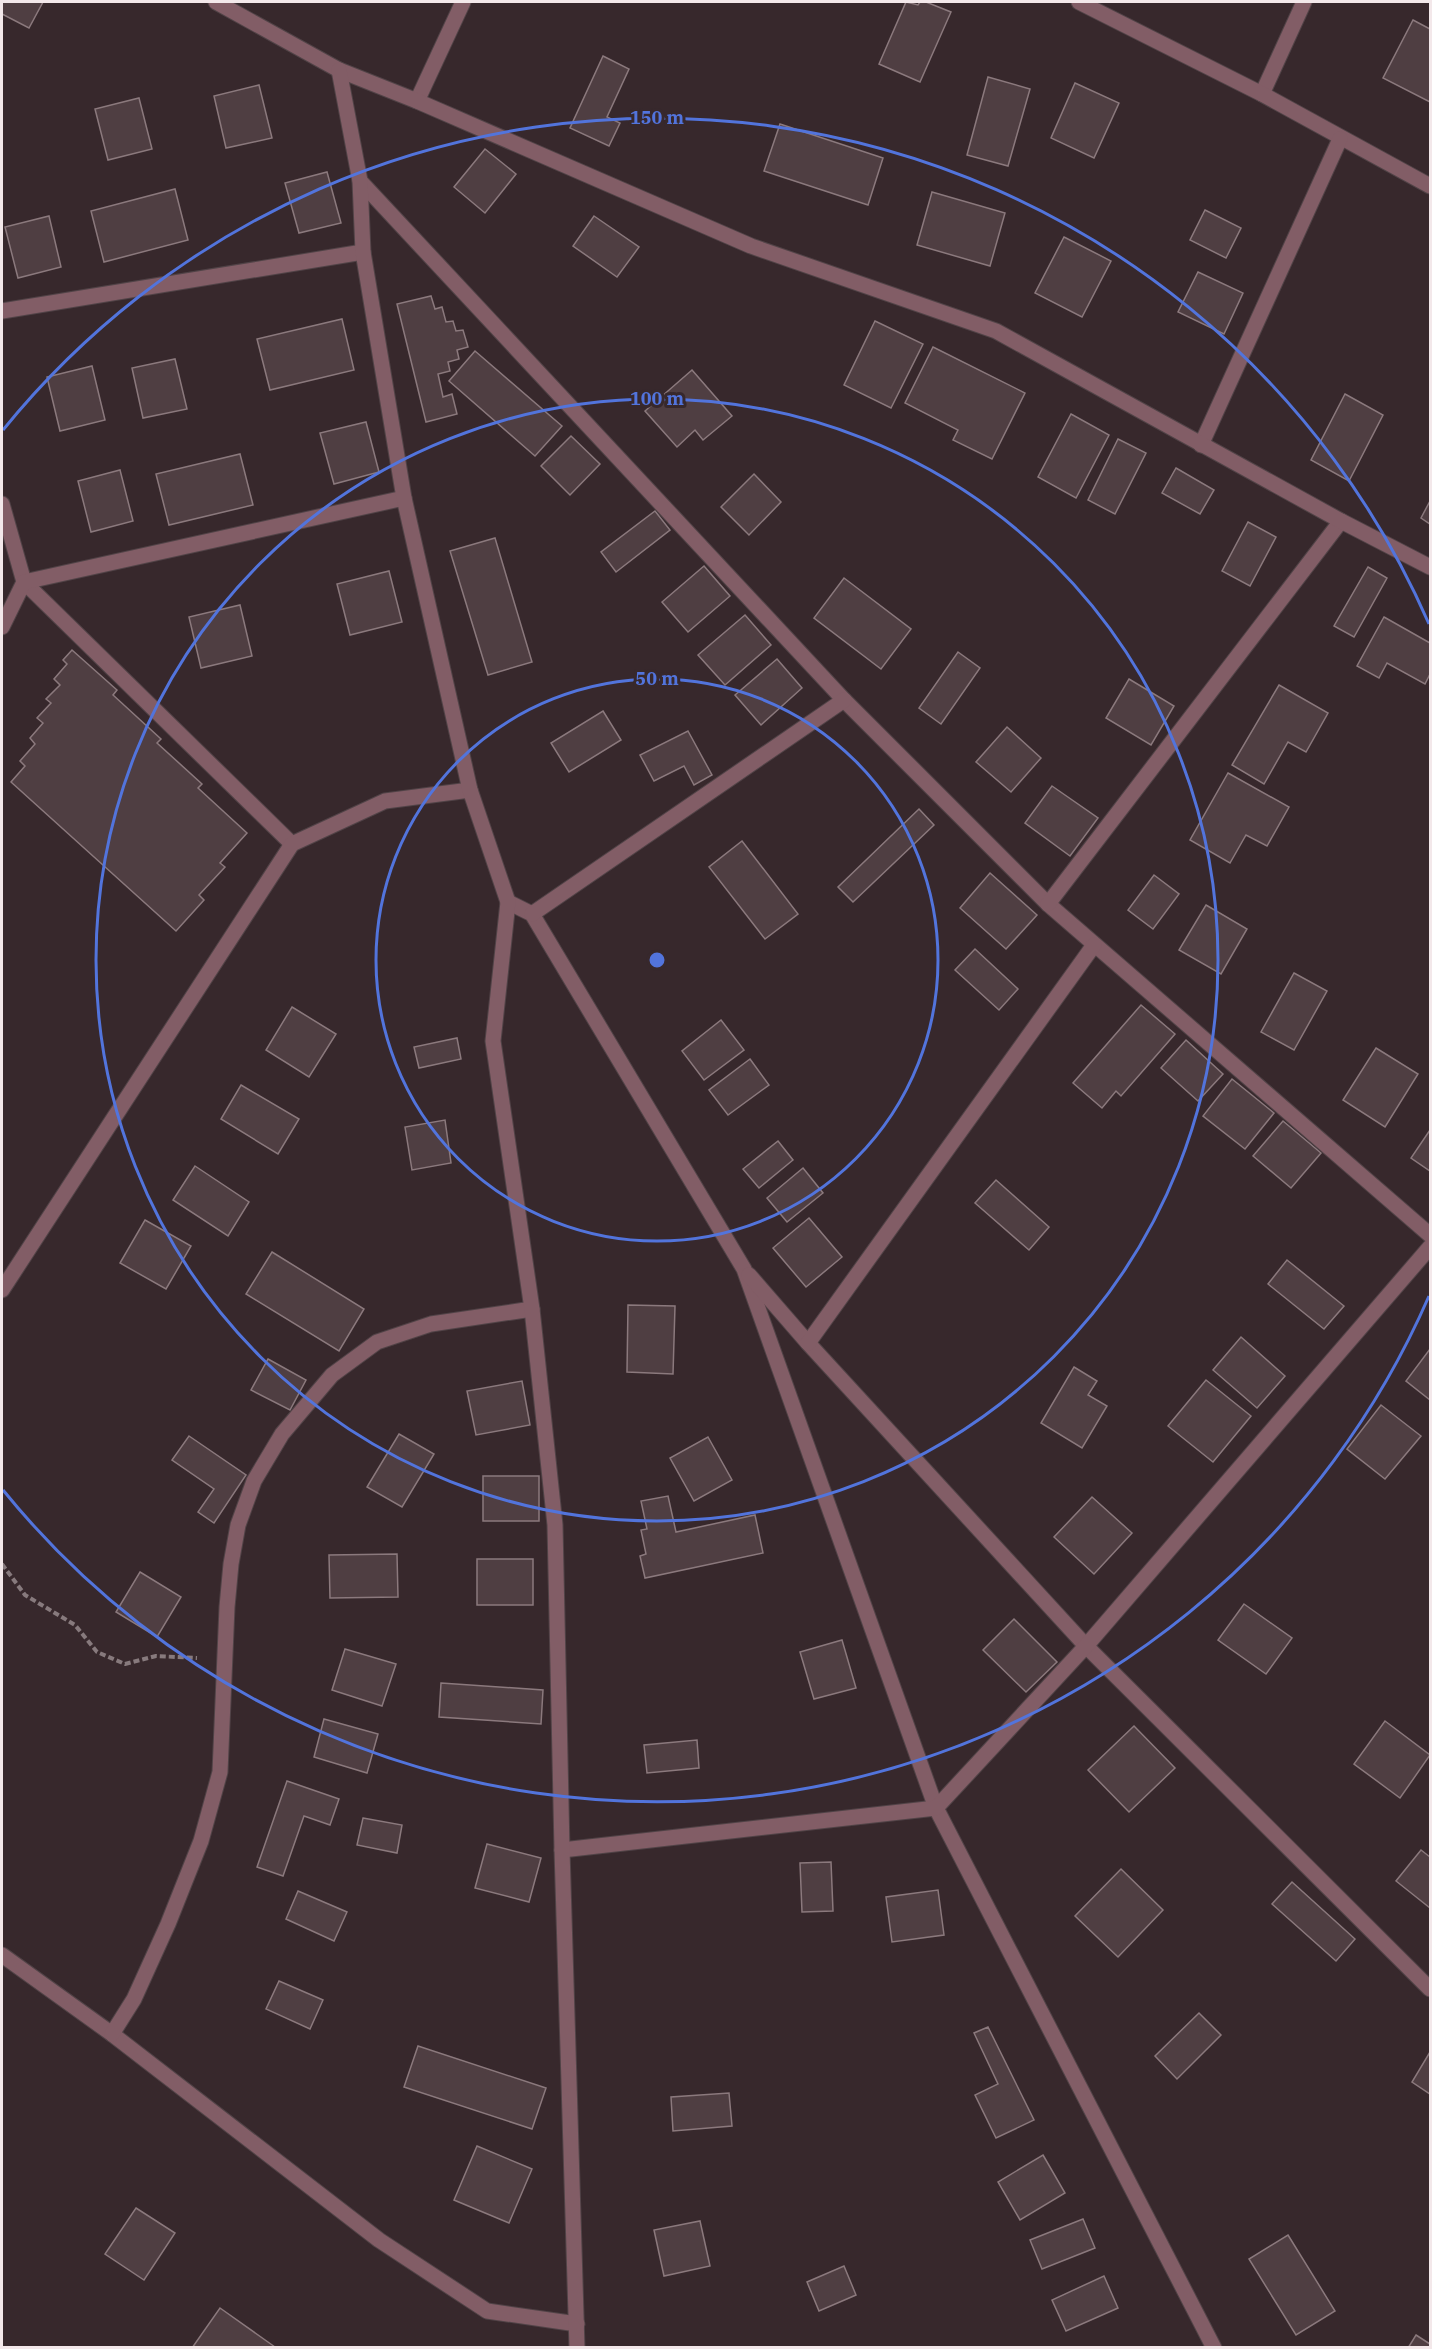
<svg xmlns="http://www.w3.org/2000/svg" width="1432" height="2349" viewBox="0 0 1432 2349" font-family="'IBM Plex Serif',serif">
<rect width="100%" height="100%" fill="#37282c"/>
<g fill="#4f3e42" stroke="#8b797d" stroke-width="1.5">
<path d="M2,2h41l-14,26 -27,-14z"/>
<path d="M906,2l12,3 2,-3h6l25,10 -31,70 -41,-18z"/>
<path d="M1413,20l17,9v73l-47,-24z"/>
<path d="M603,56l26,13 -22,48 13,6 -11,23 -39,-18z"/>
<path d="M988,77l42,12 -22,77 -41,-11z"/>
<path d="M1075,83l44,20 -25,55 -43,-20z"/>
<path d="M259,85l13,53 -46,10 -12,-52z"/>
<path d="M139,98l13,51 -44,11 -13,-51z"/>
<path d="M780,124l103,34 -15,47 -104,-34z"/>
<path d="M485,149l31,25 -31,39 -31,-26z"/>
<path d="M327,172l14,51 -42,10 -14,-50z"/>
<path d="M175,189l13,51 -84,22 -13,-51z"/>
<path d="M932,192l73,21 -15,53 -73,-21z"/>
<path d="M1205,210l36,18 -15,30 -36,-18z"/>
<path d="M49,216l12,51 -43,11 -13,-51z"/>
<path d="M594,216l45,31 -22,30 -44,-31z"/>
<path d="M1064,237l47,24 -29,56 -47,-24z"/>
<path d="M1198,272l45,21 -19,41 -46,-22z"/>
<path d="M431,296l4,13 7,-2 4,15 7,-1 3,10 7,-1 5,17 -11,3 2,9 -11,3 2,9 -12,3 5,23 9,-3 5,20 -31,8 -29,-118z"/>
<path d="M342,319l12,51 -84,20 -13,-51z"/>
<path d="M875,321l48,23 -32,64 -47,-23z"/>
<path d="M933,347l92,46 -33,66 -39,-19 5,-10 -53,-27z"/>
<path d="M475,351l87,75 -27,30 -86,-75z"/>
<path d="M175,359l12,50 -44,9 -11,-50z"/>
<path d="M92,366l13,54 -45,11 -13,-54z"/>
<path d="M692,370l40,46 -29,24 -8,-10 -18,17 -32,-36z"/>
<path d="M1345,394l38,21 -34,66 -38,-21z"/>
<path d="M1071,414l38,21 -33,63 -38,-21z"/>
<path d="M366,422l13,50 -45,12 -14,-51z"/>
<path d="M571,436l29,28 -30,31 -29,-29z"/>
<path d="M1118,439l28,14 -31,61 -27,-14z"/>
<path d="M240,454l13,51 -84,20 -13,-51z"/>
<path d="M1176,468l38,22 -14,24 -38,-21z"/>
<path d="M120,470l13,51 -42,11 -13,-51z"/>
<path d="M754,474l27,28 -32,33 -28,-28z"/>
<path d="M1430,501v23l-9,-6z"/>
<path d="M655,511l15,19 -54,42 -15,-20z"/>
<path d="M1248,522l28,15 -26,49 -28,-15z"/>
<path d="M495,538l37,124 -44,13 -38,-124z"/>
<path d="M704,566l26,30 -42,36 -26,-30z"/>
<path d="M1368,567l19,11 -33,59 -20,-11z"/>
<path d="M389,571l13,51 -52,13 -13,-51z"/>
<path d="M844,578l67,51 -30,40 -67,-51z"/>
<path d="M240,605l12,51 -51,12 -12,-51z"/>
<path d="M745,615l26,30 -46,40 -27,-30z"/>
<path d="M1384,617l46,26v31l-5,10 -38,-21 -8,15 -22,-12z"/>
<path d="M72,650l45,40 -4,5 48,44 -4,4 45,41 -4,4 49,45 -27,30 5,4 -26,28 5,5 -28,31 -165,-149 14,-16 -5,-5 15,-17 -5,-6 13,-15 -6,-5 14,-15 -5,-4 14,-14 -6,-6 13,-15 -4,-4z"/>
<path d="M958,652l22,16 -39,56 -22,-16z"/>
<path d="M777,659l25,29 -41,37 -26,-30z"/>
<path d="M1129,679l45,27 -23,39 -45,-27z"/>
<path d="M1279,685l49,28 -22,39 -18,-10 -24,42 -32,-19z"/>
<path d="M603,711l18,29 -52,32 -18,-29z"/>
<path d="M1007,727l34,31 -30,34 -35,-30z"/>
<path d="M688,731l24,44 -18,10 -10,-19 -30,15 -14,-26z"/>
<path d="M1228,773l61,34 -22,39 -21,-11 -16,28 -40,-23z"/>
<path d="M1052,786l46,32 -28,38 -45,-33z"/>
<path d="M919,809l15,16 -81,77 -15,-15z"/>
<path d="M742,841l56,73 -33,25 -56,-72z"/>
<path d="M990,873l47,42 -31,34 -46,-41z"/>
<path d="M1154,875l25,19 -26,35 -25,-19z"/>
<path d="M1206,905l41,24 -26,45 -42,-24z"/>
<path d="M975,949l43,40 -19,21 -44,-40z"/>
<path d="M1294,973l33,18 -33,59 -33,-18z"/>
<path d="M1141,1005l34,29 -54,62 -5,-5 -14,17 -29,-25z"/>
<path d="M292,1007l44,27 -27,43 -43,-27z"/>
<path d="M721,1020l23,30 -40,30 -22,-29z"/>
<path d="M457,1038l4,21 -42,9 -5,-21z"/>
<path d="M1186,1040l37,34 -25,27 -37,-33z"/>
<path d="M1376,1048l42,26 -33,53 -42,-27z"/>
<path d="M750,1059l19,26 -41,30 -19,-25z"/>
<path d="M1232,1079l42,34 -29,36 -42,-33z"/>
<path d="M241,1085l58,34 -21,35 -57,-35z"/>
<path d="M445,1120l6,43 -39,7 -7,-43z"/>
<path d="M1283,1121l38,32 -30,35 -38,-32z"/>
<path d="M1430,1130v41l-19,-13z"/>
<path d="M778,1141l15,19 -34,28 -16,-19z"/>
<path d="M195,1166l54,36 -21,34 -55,-36z"/>
<path d="M803,1168l20,25 -36,29 -20,-24z"/>
<path d="M996,1180l53,47 -20,23 -54,-47z"/>
<path d="M809,1218l33,39 -36,30 -33,-39z"/>
<path d="M145,1220l46,26 -25,43 -46,-26z"/>
<path d="M272,1252l92,57 -25,42 -93,-57z"/>
<path d="M1287,1260l57,46 -20,23 -56,-45z"/>
<path d="M628,1305l47,1 -2,68 -46,-2z"/>
<path d="M1241,1337l44,39 -28,32 -44,-38z"/>
<path d="M1430,1349v51l-24,-19z"/>
<path d="M268,1359l38,21 -16,30 -39,-20z"/>
<path d="M1074,1367l23,14 -9,14 19,11 -25,42 -41,-25z"/>
<path d="M1206,1380l45,36 -38,46 -45,-36z"/>
<path d="M522,1381l8,44 -54,10 -9,-44z"/>
<path d="M1381,1405l40,31 -36,43 -38,-30z"/>
<path d="M399,1434l35,20 -32,53 -35,-20z"/>
<path d="M189,1436l57,39 -32,48 -16,-11 16,-23 -42,-29z"/>
<path d="M708,1437l24,43 -38,21 -24,-43z"/>
<rect x="483" y="1476" width="56" height="45"/>
<path d="M668,1496l8,36 79,-17 8,38 -118,25 -5,-22 6,-2 -5,-24 6,-1 -6,-28z"/>
<path d="M1092,1497l40,36 -38,41 -40,-37z"/>
<path d="M397,1554l1,43 -68,1 -1,-43z"/>
<rect x="477" y="1559" width="56" height="46"/>
<path d="M140,1572l41,25 -24,40 -41,-25z"/>
<path d="M1244,1604l48,34 -26,36 -48,-34z"/>
<path d="M1014,1619l43,43 -31,30 -43,-42z"/>
<path d="M842,1640l14,48 -42,11 -14,-47z"/>
<path d="M345,1649l51,15 -14,42 -50,-16z"/>
<path d="M441,1683l102,7 -2,34 -102,-7z"/>
<path d="M324,1719l54,15 -11,39 -53,-16z"/>
<path d="M1385,1721l45,34 -30,43 -46,-34z"/>
<path d="M1134,1726l41,42 -46,44 -41,-42z"/>
<path d="M697,1740l2,28 -52,5 -3,-28z"/>
<path d="M287,1781l52,18 -9,26 -26,-9 -21,60 -26,-9z"/>
<path d="M363,1818l39,7 -5,28 -40,-8z"/>
<path d="M487,1844l54,14 -12,44 -54,-14z"/>
<path d="M1421,1850l9,7v51l-34,-27z"/>
<path d="M831,1862l2,49 -31,1 -2,-49z"/>
<path d="M1121,1869l42,41 -45,47 -43,-41z"/>
<path d="M1292,1882l63,57 -19,22 -64,-57z"/>
<path d="M938,1890l6,45 -52,7 -6,-45z"/>
<path d="M298,1891l49,21 -13,29 -48,-22z"/>
<path d="M279,1981l44,19 -13,29 -44,-20z"/>
<path d="M1199,2013l22,22 -44,44 -22,-23z"/>
<path d="M988,2027l46,93 -38,18 -21,-43 23,-11 -24,-51z"/>
<path d="M418,2046l128,42 -14,41 -128,-42z"/>
<path d="M1430,2052v42l-18,-12z"/>
<path d="M729,2093l3,33 -59,5 -2,-34z"/>
<path d="M477,2146l55,23 -23,54 -55,-23z"/>
<path d="M1043,2155l22,38 -45,27 -22,-38z"/>
<path d="M136,2208l39,25 -31,47 -39,-26z"/>
<path d="M1083,2219l12,29 -53,21 -12,-29z"/>
<path d="M700,2221l10,45 -46,10 -10,-46z"/>
<path d="M1288,2235l47,76 -39,24 -47,-76z"/>
<path d="M844,2266l12,29 -37,16 -12,-29z"/>
<path d="M1104,2276l14,32 -52,23 -14,-31z"/>
<path d="M220,2308l55,39 -1,1h-82z"/>
<path d="M1416,2335l14,9v4h-22z"/>
</g>
<g fill="none" stroke-linecap="round" stroke-linejoin="round">
<g stroke="#514347" stroke-width="17">
<path id="service" d="M1262,94l42,-92"/>
</g>
<g stroke="#514347" stroke-width="17">
<g id="minor">
<path d="M1079,2l183,92 168,92"/>
<path d="M417,101l46,-99"/>
<path d="M360,181l484,519 204,204 382,331"/>
<path d="M2,311l361,-59"/>
<path d="M1201,445l139,-306"/>
<path d="M2,504l22,78 268,262"/>
<path d="M2,627l22,-45 380,-84"/>
<path d="M508,902l24,12 212,355 192,539 278,540"/>
<path d="M1048,904l293,-383"/>
<path d="M532,914l312,-214"/>
<path d="M749,1275l59,68 278,303 344,343"/>
<path d="M2,1290l290,-446 93,-43 85,-11"/>
<path d="M808,1343l286,-398"/>
<path d="M562,1850l374,-42 150,-162 344,-399"/>
<path d="M2,1955l110,79 267,206 108,71 90,13"/>
<path d="M112,2034l22,-35 34,-75 33,-83 19,-69 7,-165 4,-43 7,-39 16,-44 28,-47 50,-59 45,-33 54,-18 101,-15"/>
</g>
</g>
<g stroke="#514347" stroke-width="17">
<g id="tertiary">
<path d="M216,2l123,68 78,31 334,145 245,85 345,190 89,46"/>
<path d="M339,70l21,111 3,71 41,246 66,292 38,112 -15,139 39,268 23,216 7,325 15,498"/>
</g>
</g>
<path stroke="#877a7d" stroke-width="4" stroke-dasharray="6 3" stroke-linecap="butt" d="M2,1564l23,31 50,30 22,27 28,12 31,-8 41,2"/>
<use href="#service" stroke="#825d66" stroke-width="15"/>
<use href="#minor" stroke="#825d66" stroke-width="15"/>
<use href="#tertiary" stroke="#825d66" stroke-width="15"/>
</g>
<g fill="none" stroke="#5274dc" stroke-width="3">
<circle cx="657" cy="960" r="281"/>
<circle cx="657" cy="960" r="561"/>
<path d="M1429 1296A842 842 0 0 1 3 1490M3 430A842 842 0 0 1 1429 624"/>
</g>
<circle cx="657" cy="960" r="9" fill="#5274dc" stroke="#37282c" stroke-width="3"/>
<g font-size="18" text-anchor="middle" font-weight="bold" fill="#5274dc" stroke="#37282c" stroke-width="6" stroke-linejoin="round" paint-order="stroke">
<text x="657" y="124">150 m</text>
<text x="657" y="405">100 m</text>
<text x="657" y="685">50 m</text>
</g>
<rect width="1432" height="2349" fill="none" stroke="#f3e8ea" stroke-width="6"/>
</svg>
